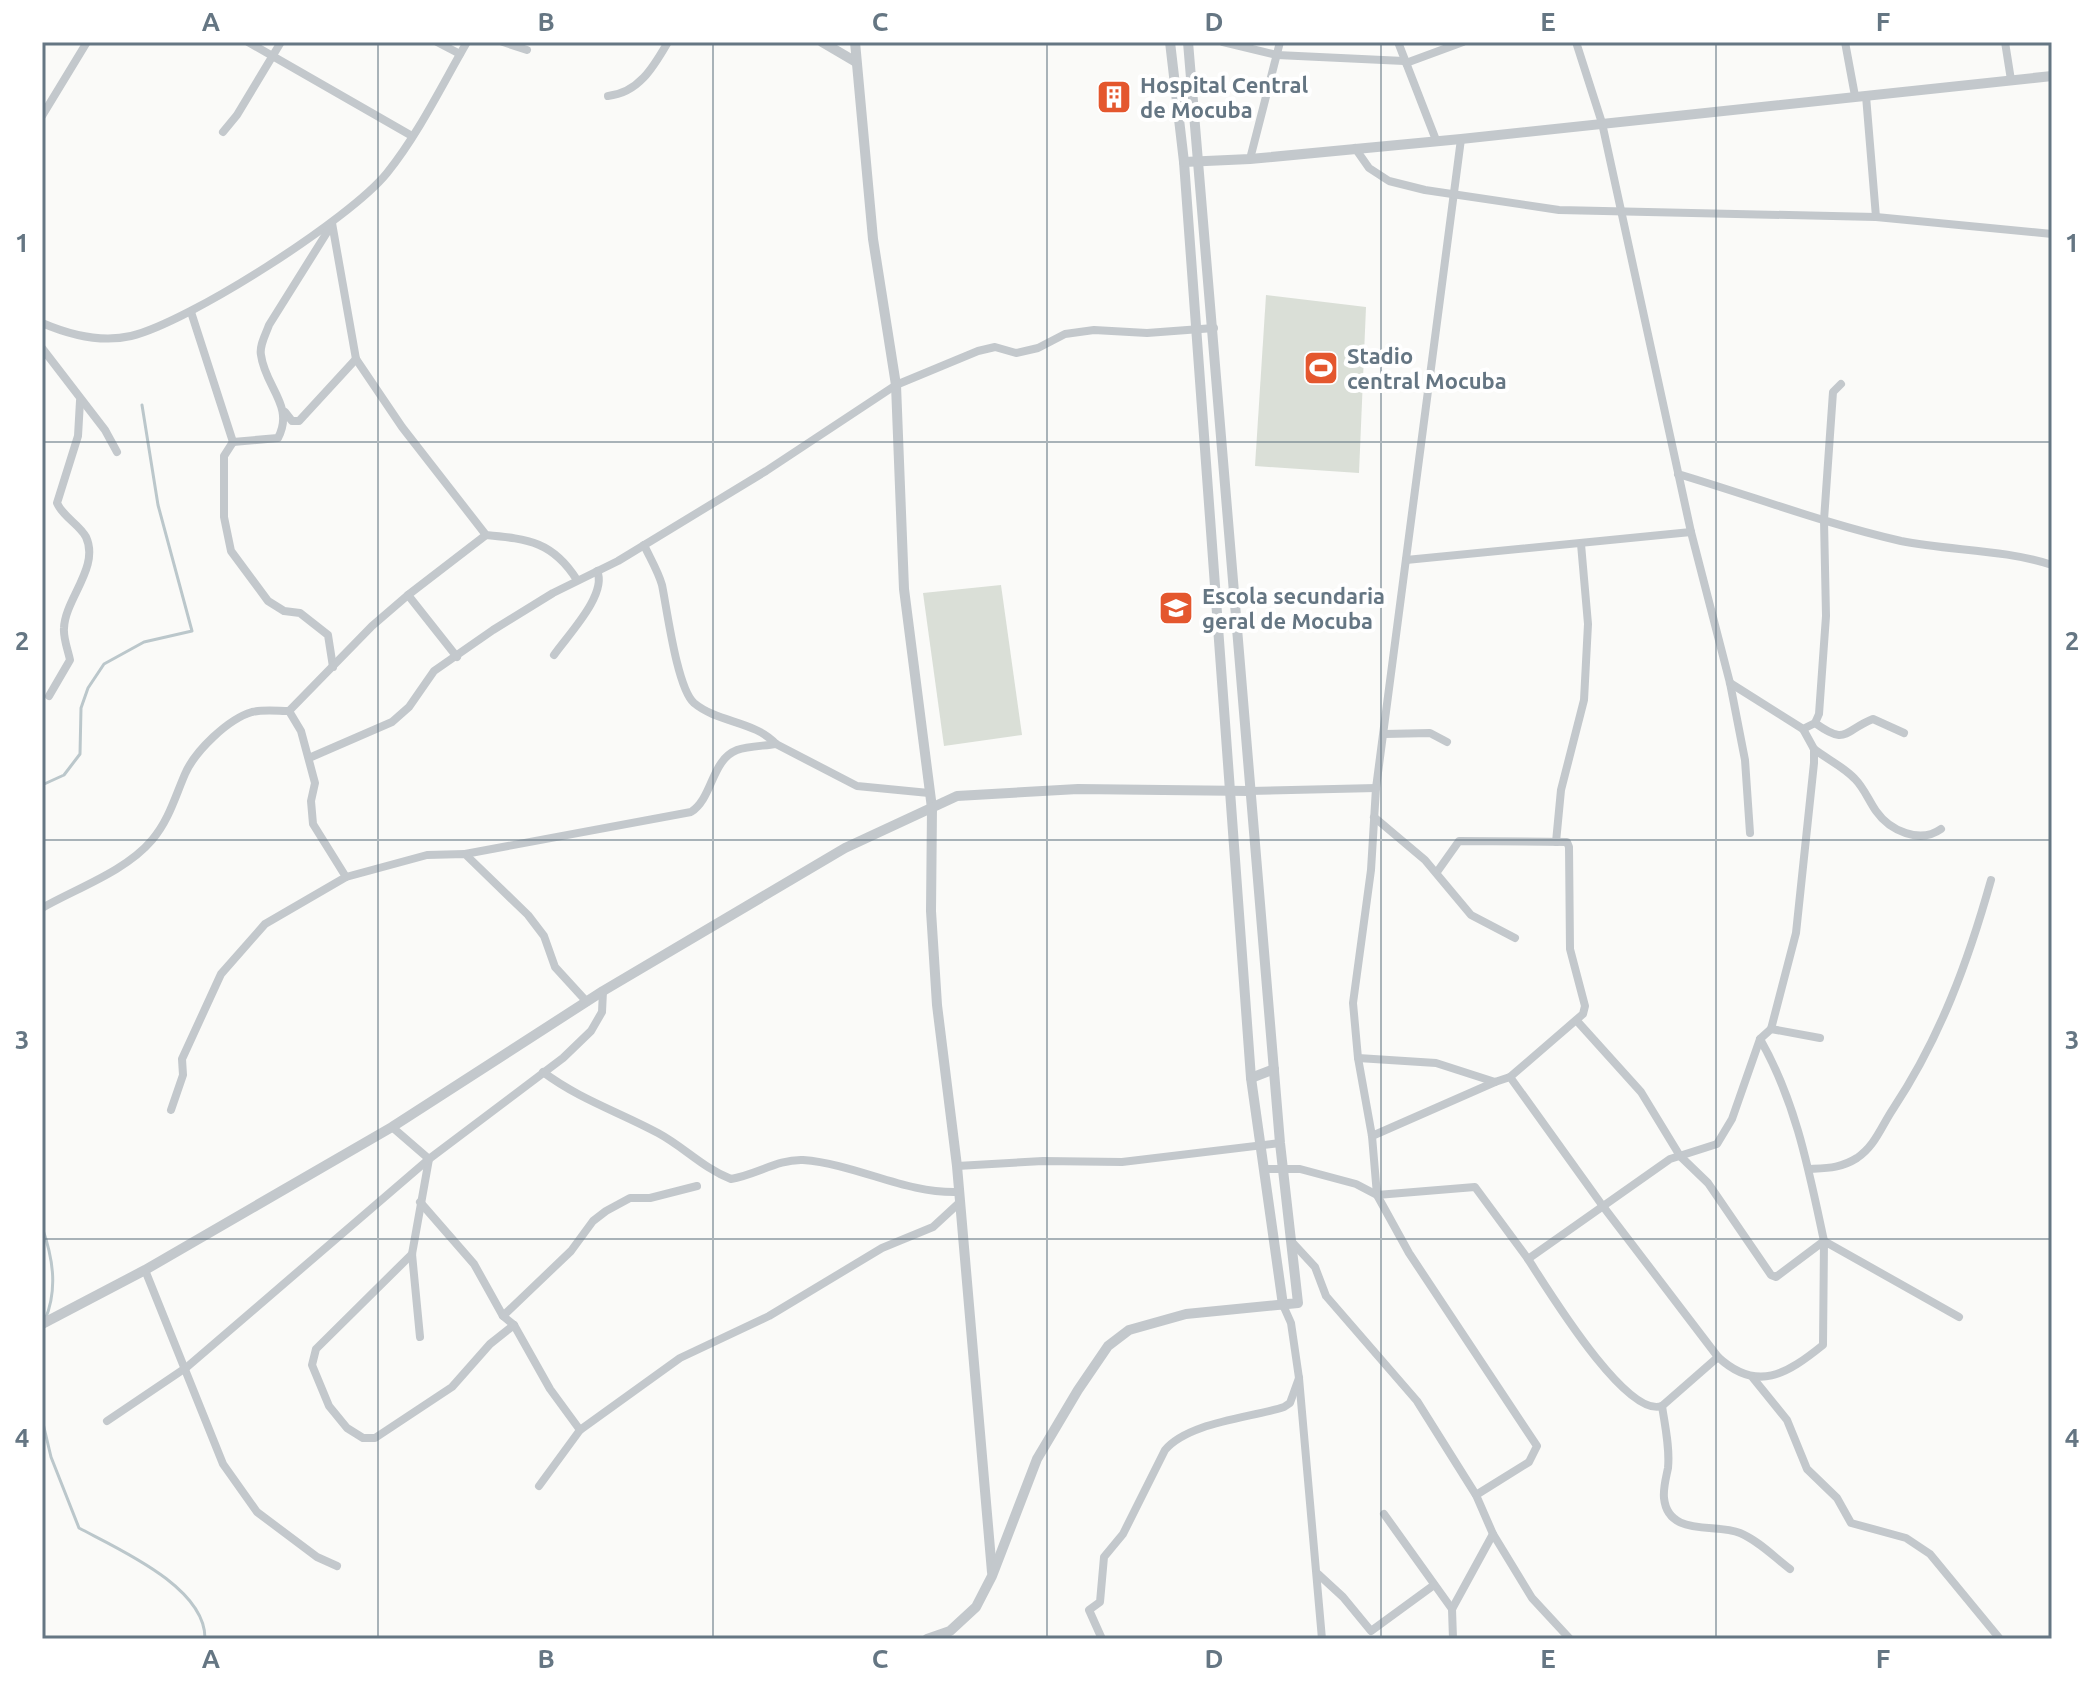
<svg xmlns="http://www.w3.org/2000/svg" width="2094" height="1681" viewBox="0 0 2094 1681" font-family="Ubuntu,sans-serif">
<rect width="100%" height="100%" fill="#fafaf8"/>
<g fill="#dadfd7">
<path d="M1266,295l100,12 -7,166 -104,-7z"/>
<path d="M1001,585l21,150 -78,11 -21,-153z"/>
</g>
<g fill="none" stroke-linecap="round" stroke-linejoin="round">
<g stroke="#bbc7cb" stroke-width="3">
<path d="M42,785l22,-10 16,-21 1,-46 7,-20 16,-24 40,-22 48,-11 -34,-126 -16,-100"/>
<path d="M42,1227c11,31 16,62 3,93"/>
<path d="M42,1419l9,38 28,71c39,21 127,59 126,111"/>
</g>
<g stroke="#c3c8cc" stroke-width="8">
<path d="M248,42l164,94"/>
<path d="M437,42l23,12"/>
<path d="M503,42l24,8"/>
<path d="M1223,42l54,13 127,6"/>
<path d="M1398,42l38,98"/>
<path d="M1576,42l26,81 89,409 39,151 15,77 5,73"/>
<path d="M1845,42l10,54"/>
<path d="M2005,42l6,38"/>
<path d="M1406,63l57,-21"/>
<path d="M608,96c31,-3 46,-30 60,-54"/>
<path d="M1866,96l10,121"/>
<path d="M42,116l45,-74"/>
<path d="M223,132l14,-17 44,-73"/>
<path d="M1461,139l-85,649 -5,82 -18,133 5,55 78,5 59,19 15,-5 92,128 116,152c39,36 69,17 105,-12l1,-104 135,76"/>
<path d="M1355,148l14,20 20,13 36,9 134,20 317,7 176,17"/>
<path d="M1250,159l30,-117"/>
<path d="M332,223l24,136 46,68 84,108c43,4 67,7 91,45"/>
<path d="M191,312l42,130"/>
<path d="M42,323c28,12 59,20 89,13 58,-14 219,-117 256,-163 32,-40 55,-88 80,-131"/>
<path d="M42,348l63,82 12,22"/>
<path d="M285,412l7,9h7l57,-62"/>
<path d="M233,442l45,-4c17,-32 -13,-51 -17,-83 -2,-9 5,-21 8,-30l62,-99"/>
<path d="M233,442l-9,14v61l7,34 37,50 16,10 16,2 28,22 5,32"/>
<path d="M1678,474c74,22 148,50 223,67 50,10 102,8 151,24"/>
<path d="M644,545c6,13 14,26 18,40 5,24 15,103 32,118 24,20 61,18 82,41l81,42 72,7"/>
<path d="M1406,560l285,-28"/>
<path d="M408,595l78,-60"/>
<path d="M554,655c13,-19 54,-61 43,-84"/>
<path d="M1730,683l73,46 12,-6 4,-9 7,-98 -2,-96 9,-128 8,-8"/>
<path d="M49,696l21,-36c-2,-10 -7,-22 -6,-32 1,-29 36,-61 22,-91 -7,-13 -23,-20 -29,-34l21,-67 2,-35"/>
<path d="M1815,723c32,23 28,8 58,-4l31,14"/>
<path d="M1385,734l45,-1 17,9"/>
<path d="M1814,749c13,10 30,18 41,30 9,9 14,22 21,32 14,20 44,33 65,18"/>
<path d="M309,758l83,-36 17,-15 25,-36 59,-41 60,-37 65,-32 148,-90 130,-86 82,-34 17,-4 21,6 22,-5 27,-14 29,-4 53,3 67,-5"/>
<path d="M1249,791l127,-3"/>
<path d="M1374,817l51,43 46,55 44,23"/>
<path d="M1556,842l5,-52 23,-90 4,-76 -7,-80"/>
<path d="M465,854l226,-42c22,-14 20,-52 46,-62 11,-4 27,-4 39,-6"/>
<path d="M1437,872l22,-31 108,1 2,5 1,102 15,57 -2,8 -73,63"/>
<path d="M346,877l81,-22 38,-1 63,61 16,21 11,31 32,35"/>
<path d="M42,908c35,-20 84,-37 110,-68 17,-20 23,-43 33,-66 10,-23 43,-55 67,-62 12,-3 26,-1 37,-1l83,-85 36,-31 49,62"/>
<path d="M1577,1021l64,71 39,64 28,27 63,92 5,2 48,-36c-15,-70 -28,-139 -64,-202l11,-10 49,9"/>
<path d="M1771,1029l25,-96 18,-170v-14l-11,-20"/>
<path d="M1358,1058l14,78 5,59 98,-8 53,72 142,-100 47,-15 15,-25 28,-80"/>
<path d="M543,1072c36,27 76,40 115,61 26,14 45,35 73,46 25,-4 47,-20 72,-19 54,4 102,34 156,32"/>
<path d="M171,1110l12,-35 -1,-16 39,-85 44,-50 81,-47 -33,-53 -2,-23 4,-18 -14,-52 -12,-20"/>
<path d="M392,1127l37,32 -17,95 8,83"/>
<path d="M1372,1136l123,-54"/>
<path d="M957,1166l86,-5 79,1 158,-19"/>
<path d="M1266,1169h34l56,15 21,11 32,58 128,193 -8,16 -53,33"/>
<path d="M1810,1169c18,-1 31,-1 47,-11 18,-12 24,-31 36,-49 47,-71 75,-147 98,-229"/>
<path d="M1291,1241l24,26 11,29 91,105 59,94 17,39"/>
<path d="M412,1254l-96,95 -4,16 17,41 18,22 16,10h12l77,-51 38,-43 24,-19 -11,-9 -29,-52 -54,-62"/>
<path d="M1528,1259c19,29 98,160 134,147l56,-49"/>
<path d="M145,1270l78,194 34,48 60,45 20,9"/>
<path d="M1283,1305l8,18 8,55 23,261"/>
<path d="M503,1316l68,-65 22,-30 13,-10 24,-13h20l47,-12"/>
<path d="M514,1325l36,64 30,41"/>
<path d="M1753,1378l34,42 20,49 30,29 14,25 55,15 24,16 70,85"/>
<path d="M1662,1406c3,20 8,42 6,62 -2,10 -5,20 -4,30 4,39 51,25 76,35 19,8 34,24 50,36"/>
<path d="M107,1421l80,-54 242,-208 134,-101 28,-27 11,-19 1,-21"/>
<path d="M539,1486l41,-56 100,-72 89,-42 113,-68 51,-21 26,-24"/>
<path d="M1384,1514l68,95"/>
<path d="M1318,1574l25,23 28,34 63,-46"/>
<path d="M1102,1639l-13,-29 11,-8 4,-45 19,-23 42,-84c24,-28 85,-32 119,-43l6,-4 9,-25"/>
<path d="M1453,1639l-1,-30 41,-75 39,64 38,41"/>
</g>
<g stroke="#c3c8cc" stroke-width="10">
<path d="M822,42l34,20"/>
<path d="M855,42l18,197 23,146 8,204 28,219 -1,103 6,94 20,161 35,406"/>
<path d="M1170,42l14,120 67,916 32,227"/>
<path d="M1184,162l66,-3 211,-20 591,-63"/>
<path d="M1251,1078l23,-9"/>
<path d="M42,1324l103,-54 247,-143 211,-136 242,-143 112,-52 121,-7 171,2"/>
<path d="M927,1639l23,-8 26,-24 16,-31 45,-117 41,-69 30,-44 21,-16 57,-16 112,-11 -18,-160 -92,-1101"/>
</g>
</g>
<path fill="none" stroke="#657683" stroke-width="2" stroke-opacity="0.55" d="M378,42v1597M713,42v1597M1047,42v1597M1381,42v1597M1716,42v1597M42,442h2010M42,840h2010M42,1239h2010"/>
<defs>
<g id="building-square" transform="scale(1.8)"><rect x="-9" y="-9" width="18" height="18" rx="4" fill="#e4572e" stroke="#fff"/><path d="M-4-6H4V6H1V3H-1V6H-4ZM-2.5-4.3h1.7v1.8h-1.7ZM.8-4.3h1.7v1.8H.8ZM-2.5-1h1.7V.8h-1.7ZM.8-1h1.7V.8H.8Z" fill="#fff"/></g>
<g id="stadium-square" transform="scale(1.8)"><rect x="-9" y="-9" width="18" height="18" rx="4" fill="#e4572e" stroke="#fff"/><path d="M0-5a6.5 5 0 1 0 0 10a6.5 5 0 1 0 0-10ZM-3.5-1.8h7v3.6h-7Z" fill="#fff"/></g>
<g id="school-square" transform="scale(1.8)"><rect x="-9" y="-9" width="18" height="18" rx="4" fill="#e4572e" stroke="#fff"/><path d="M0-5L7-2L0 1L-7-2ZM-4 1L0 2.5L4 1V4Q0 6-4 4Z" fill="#fff"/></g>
</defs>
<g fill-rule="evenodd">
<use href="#building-square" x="1114" y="97"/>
<use href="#stadium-square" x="1321" y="368"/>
<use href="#school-square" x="1176" y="608"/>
</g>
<g text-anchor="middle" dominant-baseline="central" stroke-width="8" stroke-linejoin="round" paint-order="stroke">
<g font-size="22" font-weight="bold" fill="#657683" stroke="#fff" text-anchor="start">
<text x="1140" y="84">Hospital Central<tspan x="1140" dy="25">de Mocuba</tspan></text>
<text x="1347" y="355">Stadio<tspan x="1347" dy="25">central Mocuba</tspan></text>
<text x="1202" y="595">Escola secundaria<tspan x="1202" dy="25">geral de Mocuba</tspan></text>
</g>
</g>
<rect width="2094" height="1681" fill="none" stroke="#ffffff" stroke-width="88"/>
<rect x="44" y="44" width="2006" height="1593" fill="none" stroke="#657683" stroke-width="3"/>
<g font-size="26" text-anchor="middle" font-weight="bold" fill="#657683">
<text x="211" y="31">A</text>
<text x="546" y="31">B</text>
<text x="880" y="31">C</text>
<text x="1214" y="31">D</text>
<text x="1548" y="31">E</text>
<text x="1883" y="31">F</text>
<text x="22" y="252">1</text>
<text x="2072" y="252">1</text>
<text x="22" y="650">2</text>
<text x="2072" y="650">2</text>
<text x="22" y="1049">3</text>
<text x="2072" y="1049">3</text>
<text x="22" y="1447">4</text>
<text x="2072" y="1447">4</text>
<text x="211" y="1668">A</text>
<text x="546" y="1668">B</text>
<text x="880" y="1668">C</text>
<text x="1214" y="1668">D</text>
<text x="1548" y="1668">E</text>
<text x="1883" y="1668">F</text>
</g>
</svg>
